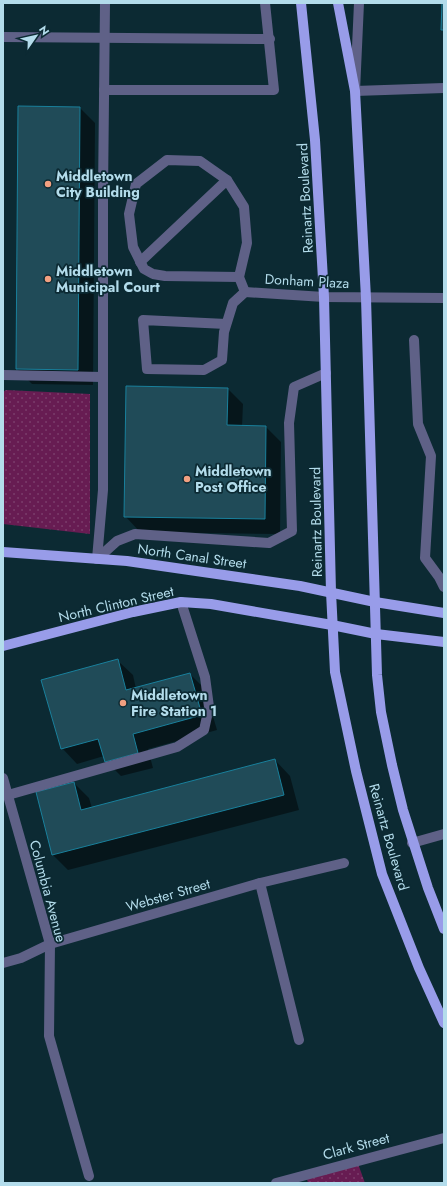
<svg xmlns="http://www.w3.org/2000/svg" width="447" height="1186" viewBox="0 0 447 1186" font-family="Jost,sans-serif">
<defs>
<pattern id="park-dots" width="8" height="8" patternUnits="userSpaceOnUse"><rect width="8" height="8" fill="#671c52"/><path d="M2 2h.1M6 6h.1" fill="none" stroke="#7a3c6b" stroke-width="1.8" stroke-linecap="round"/></pattern>
</defs>
<rect width="100%" height="100%" fill="#0c2a33"/>
<g fill="url(#park-dots)">
<path d="M6,390l84,4v140l-87,-10v-132z"/>
<path d="M357,1161l8,22h-57l-2,-8z"/>
</g>
<g fill="#0007">
<path d="M19,107l61,1 15,15 -2,262 -61,-1 -15,-15z"/>
<path d="M227,388l16,16 -1,23h24l15,15 -1,92 -140,-2 -15,-16z"/>
<path d="M117,660l16,15 3,14 54,-15 15,15 12,41 -69,19 5,19 -32,8 -15,-15 -2,-5 -27,8 -15,-16z"/>
<path d="M275,760l15,16 9,34 -231,60 -15,-15 21,-72 15,15 3,10z"/>
</g>
<g fill="#204b58" stroke="#19809c">
<path d="M442,3h2v27h-3z"/>
<path d="M18,106l62,1 -2,263 -62,-1z"/>
<path d="M126,386l102,2 -1,37 39,1 -1,93 -141,-2z"/>
<path d="M118,659l8,31 64,-17 12,42 -69,19 5,19 -33,9 -7,-23 -37,10 -20,-69z"/>
<path d="M275,759l9,36 -232,60 -16,-63 38,-10 7,28z"/>
</g>
<g fill="none" stroke-linecap="round" stroke-linejoin="round">
<g stroke="#5f6187" stroke-width="10">
<path d="M359,3l-4,88 89,-3"/>
<path d="M3,37l267,2"/>
<path d="M104,90h170l-9,-87"/>
<path d="M140,262l87,-82"/>
<path d="M239,277l8,-34 -3,-36 -17,-27 -27,-19 -33,-1 -31,24 -7,30 4,33 11,22 9,5 12,2 74,1 6,15"/>
<path d="M245,292l79,5 120,1"/>
<path d="M226,324l-83,-4 4,49 57,1 18,-10 2,-28 9,-29 12,-11"/>
<path d="M414,340l4,84 13,32 -6,102 14,19 5,10"/>
<path d="M3,375l100,2"/>
<path d="M97,559l6,-69v-296l2,-191"/>
<path d="M97,559l20,-18 18,-7 134,9 23,-12 -3,-108 5,-36 32,-14"/>
<path d="M3,778l47,166 -1,92 40,140"/>
<path d="M8,795l169,-48 27,-17 5,-23 -4,-30 -24,-75"/>
<path d="M412,843l32,-9"/>
<path d="M260,883l39,157"/>
<path d="M3,963l18,-5 29,-14 210,-61 84,-20"/>
<path d="M276,1183l168,-45"/>
</g>
<g stroke="#989ce9" stroke-width="10">
<path d="M301,3l14,137 9,157 7,295 4,80 21,99 26,103 37,94 25,55"/>
<path d="M338,3l17,88 11,207 11,377 4,37 11,53 11,45 25,78 16,41"/>
<path d="M3,552l124,9 173,25 75,16 69,11"/>
<path d="M3,646l130,-34 48,-10 30,2 121,21 44,9 68,8"/>
</g>
</g>
<g fill="#f2a081" stroke="#0c2a33" stroke-width="1.5">
<circle cx="48" cy="184" r="4"/>
<circle cx="48" cy="279" r="4"/>
<circle cx="187" cy="479" r="4"/>
<circle cx="123" cy="703" r="4"/>
</g>
<g text-anchor="middle" dominant-baseline="central" stroke-width="3.5" stroke-linejoin="round" paint-order="stroke">
<g font-size="14" font-weight="bold" fill="#b3dceb" stroke="#0c2a33" text-anchor="start">
<text x="56" y="176">Middletown<tspan x="56" dy="16">City Building</tspan></text>
<text x="56" y="271">Middletown<tspan x="56" dy="16">Municipal Court</tspan></text>
<text x="195" y="471">Middletown<tspan x="195" dy="16">Post Office</tspan></text>
<text x="131" y="695">Middletown<tspan x="131" dy="16">Fire Station 1</tspan></text>
</g>
<g font-size="14" fill="#b3dceb" stroke="#0c2a33">
<text transform="translate(305 198) rotate(-93)">Reinartz Boulevard</text>
<text transform="translate(307 281) rotate(3)">Donham Plaza</text>
<text transform="translate(316 522) rotate(-91)">Reinartz Boulevard</text>
<text transform="translate(192 556) rotate(8)">North Canal Street</text>
<text transform="translate(116 604) rotate(-13)">North Clinton Street</text>
<text transform="translate(389 837) rotate(74)">Reinartz Boulevard</text>
<text transform="translate(48 891) rotate(75)">Columbia Avenue</text>
<text transform="translate(168 895) rotate(-16)">Webster Street</text>
<text transform="translate(356 1146) rotate(-15)">Clark Street</text>
</g>
</g>
<rect width="447" height="1186" fill="none" stroke="#b3dceb" stroke-width="8"/>
<g transform="translate(36 36) rotate(56)" stroke="#0c2a33" stroke-width="3" paint-order="stroke">
<path d="M0-3L7 15L0 10L-7 15Z" fill="#b3dceb"/>
<text y="-6" font-size="11" font-weight="bold" text-anchor="middle" fill="#b3dceb">N</text>
</g>
</svg>
